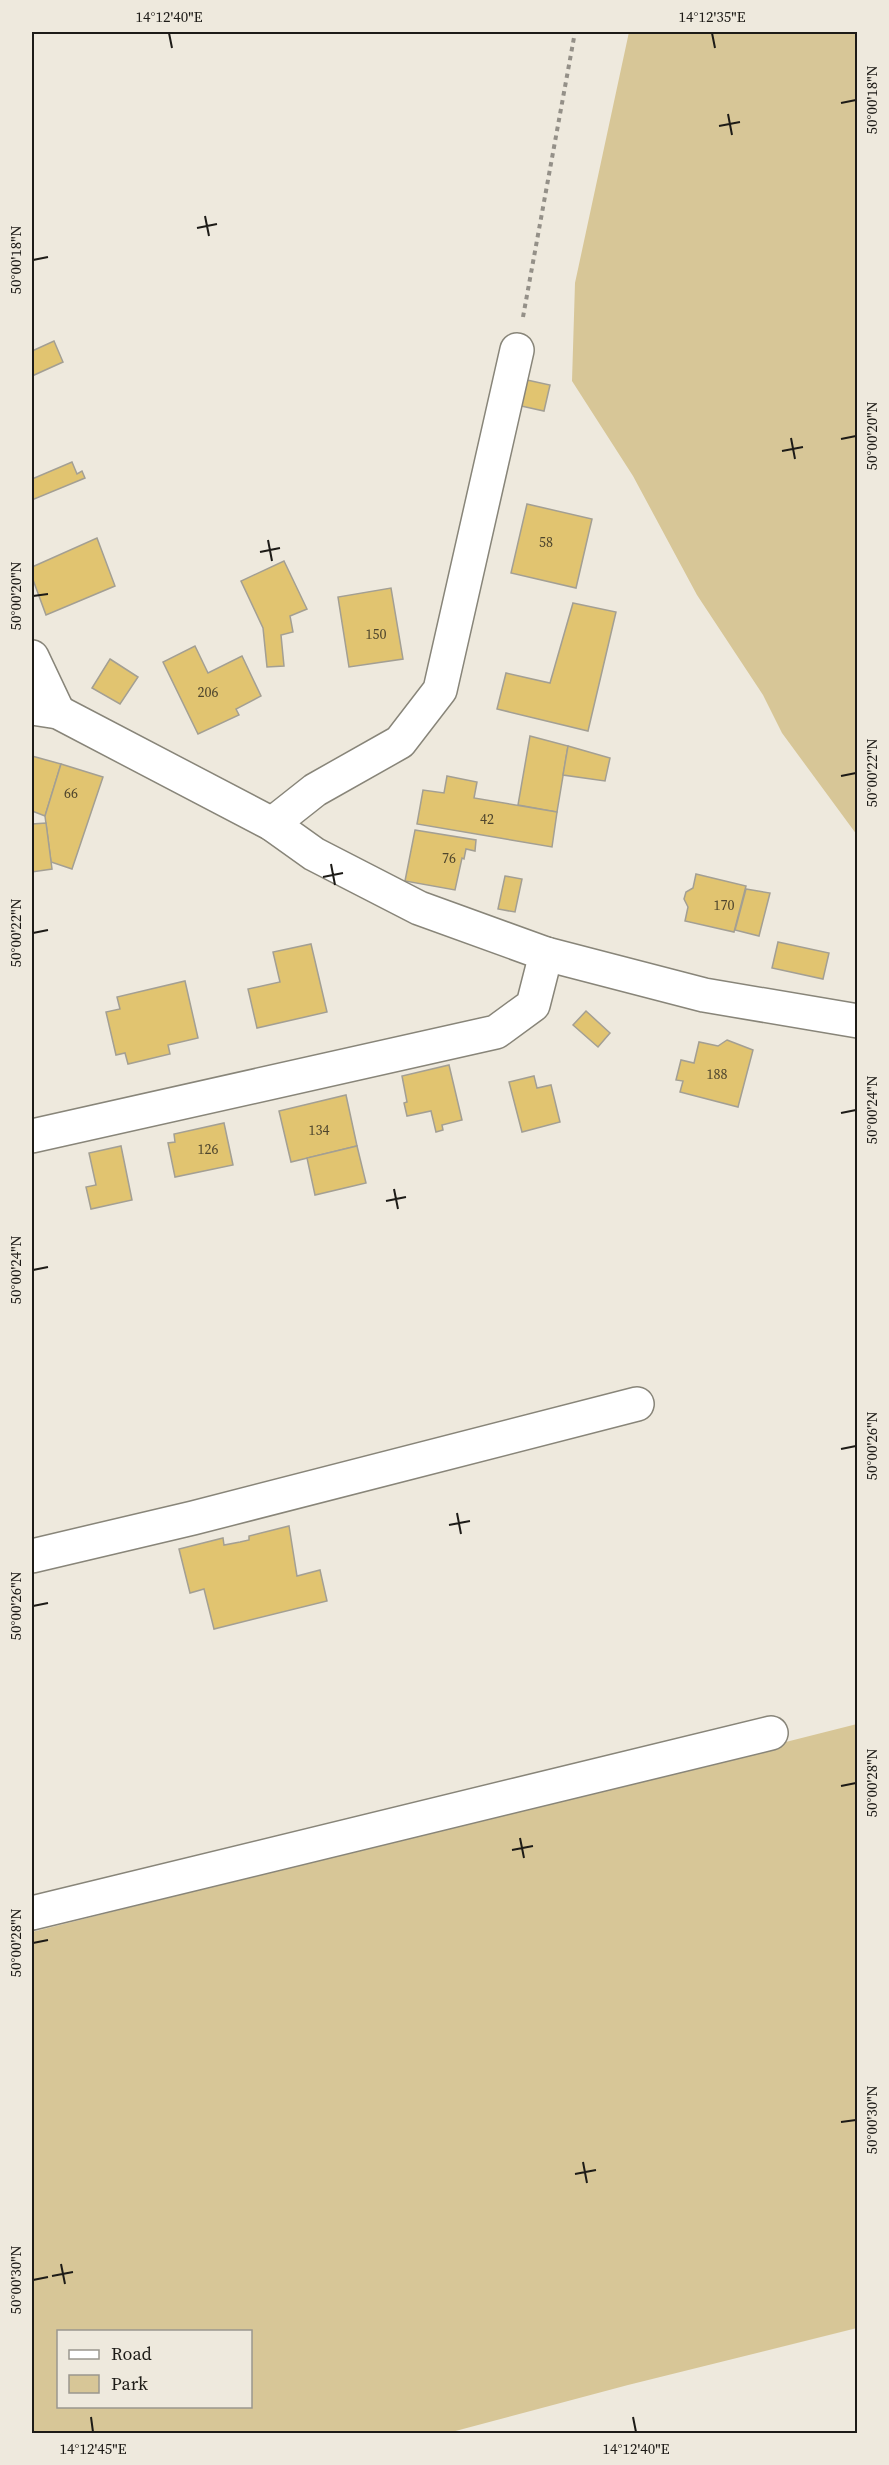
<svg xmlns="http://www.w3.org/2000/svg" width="889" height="2465" viewBox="0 0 889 2465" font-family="'Source Serif 4',serif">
<rect width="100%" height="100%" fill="#eee9dd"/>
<g fill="#d7c697" fill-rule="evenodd">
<path d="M629,32h228v803l-75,-102 -19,-38 -66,-100 -64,-119 -61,-95 3,-98z"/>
<path d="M857,1724v604l-229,57 -180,48h-416v-501zM58,2332h192v74h-192z"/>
</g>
<g fill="#e1c470" stroke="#a39f93" stroke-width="1.5">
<path d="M54,341l9,21 -31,14v-25z"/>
<path d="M518,378l32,7 -6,26 -32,-7z"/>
<path d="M72,462l5,12 5,-3 3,7 -53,22v-21z"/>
<path d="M527,504l65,15 -16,69 -65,-15z"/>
<path d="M97,538l18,48 -69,29 -14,-38v-10z"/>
<path d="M284,561l23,48 -17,7 3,16 -12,3 3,31 -17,1 -4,-39 -22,-47z"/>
<path d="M391,588l12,71 -54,8 -11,-70z"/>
<path d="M573,603l43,9 -28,119 -91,-22 9,-36 44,10z"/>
<path d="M195,646l13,27 34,-17 19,40 -25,13 3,6 -41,19 -35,-72z"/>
<path d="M110,659l28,18 -18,27 -28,-16z"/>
<path d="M530,736l38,10 -11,66 -39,-7z"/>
<path d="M568,746l42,12 -5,23 -42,-6z"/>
<path d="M32,756l29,8 -16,52 -13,-5z"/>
<path d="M61,764l42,13 -31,92 -21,-7 -6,-46z"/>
<path d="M447,776l30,6 -3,16 83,14 -5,35 -135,-23 6,-34 21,3z"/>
<path d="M46,823l6,46 -20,3v-48z"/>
<path d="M415,830l61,10 -1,11 -9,-2 -2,10 -2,-1 -7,32 -50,-9z"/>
<path d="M696,874l50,12 -12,46 -49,-11 3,-14 -4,-8 2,-7 7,-4z"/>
<path d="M505,876l17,3 -7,33 -17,-3z"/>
<path d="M746,889l24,4 -11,43 -24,-6z"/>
<path d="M778,942l51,11 -6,26 -51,-11z"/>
<path d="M311,944l16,68 -70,16 -9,-39 32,-7 -7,-30z"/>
<path d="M185,981l13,57 -30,7 2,9 -42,10 -3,-11 -9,2 -10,-43 14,-3 -3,-12z"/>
<path d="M586,1011l24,22 -12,14 -25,-22z"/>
<path d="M727,1040l26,10 -15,57 -58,-15 3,-11 -7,-1 5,-20 13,3 5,-21 19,4z"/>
<path d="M449,1065l13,55 -20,5 1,5 -7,2 -5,-21 -24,5 -3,-13 3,-1 -5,-26z"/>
<path d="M534,1076l3,12 14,-3 9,37 -38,10 -13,-50z"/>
<path d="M346,1095l11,51 -66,16 -12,-51z"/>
<path d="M224,1123l9,42 -58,12 -7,-34 7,-1 -1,-8z"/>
<path d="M121,1146l11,54 -41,9 -5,-22 10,-2 -7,-32z"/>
<path d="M357,1146l9,37 -51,12 -8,-37z"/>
<path d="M289,1526l8,50 23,-6 7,31 -113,28 -10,-40 -14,4 -11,-44 44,-11 1,7 16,-3 9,-2v-4z"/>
</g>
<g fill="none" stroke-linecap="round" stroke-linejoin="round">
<g stroke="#888579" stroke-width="36">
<g id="street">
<path d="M32,657l26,55"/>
<path d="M32,708l26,4 214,112 42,30 105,54 127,46 158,41 154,26"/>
<path d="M272,824l43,-34 85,-48 40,-52 77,-340"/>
<path d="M32,1136l464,-104 37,-27 13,-51"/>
<path d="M32,1556l161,-38 444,-114"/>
<path d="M32,1913l739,-180"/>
</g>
</g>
<path stroke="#949088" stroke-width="4" stroke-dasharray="4.5 4.5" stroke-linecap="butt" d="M523,317l52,-285"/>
<use href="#street" stroke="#fff" stroke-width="33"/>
</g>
<path fill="none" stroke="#1d1b17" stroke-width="2" d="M169,33l3,15M712,33l3,15M841,103l15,-3M728,114l4,21M719,126l21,-4M205,216l4,20M197,228l20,-4M33,260l15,-3M791,438l4,21M841,439l15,-3M782,451l21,-4M268,540l4,21M260,552l20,-4M33,596l15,-2M841,776l15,-3M331,864l4,21M323,877l20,-4M33,933l15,-3M841,1113l15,-3M394,1189l4,20M386,1201l20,-4M33,1270l15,-3M841,1449l15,-3M457,1513l4,21M449,1525l21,-4M33,1606l15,-3M841,1786l15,-3M520,1838l4,20M512,1850l21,-4M33,1943l15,-3M841,2122l15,-2M583,2162l4,21M575,2174l21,-4M61,2264l4,20M52,2276l21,-4M33,2280l15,-3M91,2417l2,15M633,2417l3,15"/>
<g text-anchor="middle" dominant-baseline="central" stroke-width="6" stroke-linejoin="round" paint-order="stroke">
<g font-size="14" fill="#4e452d">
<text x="546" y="542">58</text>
<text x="376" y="634">150</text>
<text x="208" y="692">206</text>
<text x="71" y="793">66</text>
<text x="487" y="819">42</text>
<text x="449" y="858">76</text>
<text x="724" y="905">170</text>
<text x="717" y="1074">188</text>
<text x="319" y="1130">134</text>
<text x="208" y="1149">126</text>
</g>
</g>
<rect width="889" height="2465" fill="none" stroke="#eee9dd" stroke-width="66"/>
<rect x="57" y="2330" width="195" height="78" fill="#eee9dd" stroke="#9a978e" stroke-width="1.5"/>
<rect x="69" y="2350" width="30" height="9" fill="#ffffff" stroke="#9a978e" stroke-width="1.5"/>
<text x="111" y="2360" font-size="18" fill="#1d1b17">Road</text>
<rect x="69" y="2375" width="30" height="18" fill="#d7c697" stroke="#9a978e" stroke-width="1.5"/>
<text x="111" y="2390" font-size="18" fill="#1d1b17">Park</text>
<rect x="33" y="33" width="823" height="2399" fill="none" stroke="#1d1b17" stroke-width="2"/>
<g font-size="15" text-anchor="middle" fill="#1d1b17">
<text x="169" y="22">14°12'40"E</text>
<text x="712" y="22">14°12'35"E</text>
<text transform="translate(872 100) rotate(-90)" y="5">50°00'18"N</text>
<text transform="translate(16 260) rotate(-90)" y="5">50°00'18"N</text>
<text transform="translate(872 436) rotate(-90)" y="5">50°00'20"N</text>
<text transform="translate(16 596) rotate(-90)" y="5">50°00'20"N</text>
<text transform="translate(872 773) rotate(-90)" y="5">50°00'22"N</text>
<text transform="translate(16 933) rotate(-90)" y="5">50°00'22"N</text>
<text transform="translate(872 1110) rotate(-90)" y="5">50°00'24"N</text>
<text transform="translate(16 1270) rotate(-90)" y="5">50°00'24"N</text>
<text transform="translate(872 1446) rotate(-90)" y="5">50°00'26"N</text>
<text transform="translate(16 1606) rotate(-90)" y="5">50°00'26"N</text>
<text transform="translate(872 1783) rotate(-90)" y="5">50°00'28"N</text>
<text transform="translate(16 1943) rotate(-90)" y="5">50°00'28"N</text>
<text transform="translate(872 2120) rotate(-90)" y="5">50°00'30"N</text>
<text transform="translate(16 2280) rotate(-90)" y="5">50°00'30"N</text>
<text x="93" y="2454">14°12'45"E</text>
<text x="636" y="2454">14°12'40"E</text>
</g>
</svg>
